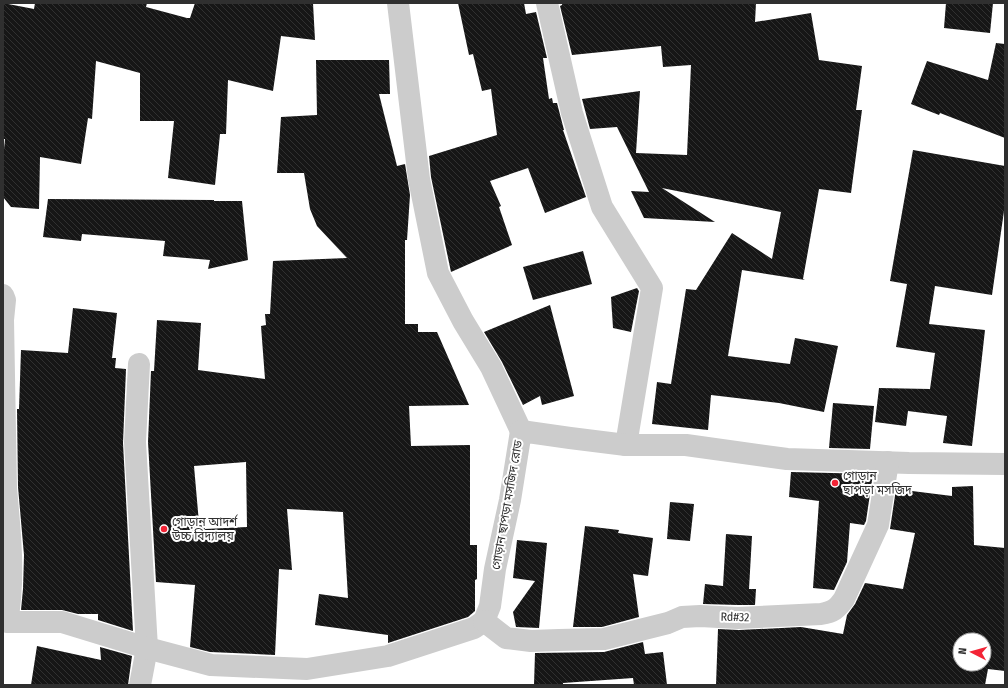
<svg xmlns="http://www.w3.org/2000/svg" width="1008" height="688" viewBox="0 0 1008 688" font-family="'Fira Sans Condensed','Noto Sans Bengali',sans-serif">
<defs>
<pattern id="building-back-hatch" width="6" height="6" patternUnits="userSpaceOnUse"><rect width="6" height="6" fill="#161616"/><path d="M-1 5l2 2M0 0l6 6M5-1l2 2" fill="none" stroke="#303030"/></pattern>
</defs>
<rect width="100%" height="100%" fill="#fff"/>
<g fill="url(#building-back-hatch)" fill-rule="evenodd">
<path d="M3,3l31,6 1,-6h112l-1,4 41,11h3l5,-15h118l2,37 -34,-4 -8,55 -45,-11 -2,54h-6l-5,51 -47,-7 6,-57h-34v-48l-44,-12 -4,58 -4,-1 -7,46 -41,-7 -1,52 -28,-2 -8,-10v-38l2,-20h-2z"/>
<path d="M458,3h66l2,11 10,-2 11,46h-4l6,41 3,-1 1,5h4l7,27h-1l23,67 -41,16 -17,-45 -38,13 11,25 -2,1 13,38 -61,27 -20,-95 -2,-21 68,-21 -6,-46 -9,2 -9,-37 -4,1z"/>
<path d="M562,3h194l-1,19 56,-9 8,47 43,6 -6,44h6l-11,83 -32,-4 -16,90 2,1 -63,-10 -14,86 62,8 5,-26 43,8 -14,66 -45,-9 -68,-8 -3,35 -56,-6 5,-42 14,2 15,-95 10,1 36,-57 40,26 9,-47 -119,-24 53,34 -71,-4 -13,-27 18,1 -32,-65 -27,2 -8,-30 58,-8 -4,62 51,2 4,-90 -28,2 -2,-21 -89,9 -12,-49 2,-1z"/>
<path d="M946,3h47l-3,30 -46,-5z"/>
<path d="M996,43l9,1v94l-65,-25 -1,2 -28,-11 16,-43 61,19z"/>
<path d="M316,60h73l1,34h-11l18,72 8,-2 5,31 -3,45h-2v84h13v8h19l32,73 -60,1 2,40 59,-1v100h7v34l-2,1v31l-7,6 -80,26v-8l-73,-10 4,-31 29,4 -5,-86 -56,-3 5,61 -13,-1 -4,86 -65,-3 -20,-5 5,-62 -39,-3 -8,-140 3,-71h3l3,-51 44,3 -3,47 67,9 -4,-53 5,-1 -1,-11h5l3,-53 74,-3 -30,-32 -7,-17 -6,-36h-27l4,-56 36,-2zM246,462l1,65 -42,2v-6h-6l-5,-57z"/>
<path d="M913,150l92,16v38l-13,91 -57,-9 -6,38 56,6 -13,116 -29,-3 4,-27 -39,-5 -2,15 -31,-4 4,-34 51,1 5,-36 -39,-6 11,-63 -17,-3z"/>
<path d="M48,199l166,1v1h28l6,59 -40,9 2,-9 -47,-4 2,-15 -83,-7 -1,7 -38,-4z"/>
<path d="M583,251l9,33 -59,16 -10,-33z"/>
<path d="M637,288l2,3 -8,41 -18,-4 -2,-31z"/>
<path d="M550,305l24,91 -32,9 -2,-9 -17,9 -21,-43 -18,-30z"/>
<path d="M73,308l44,5 -5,45h4l-1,10 11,1 -3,74 10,188 -35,-11v-6h-20l-16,-4h-41l2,-21 1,-34 -6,-68 -1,-78h2l2,-59 47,3z"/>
<path d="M833,403l41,3 -4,43 -41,-1z"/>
<path d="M791,472l82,2 -7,47 -2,4 -14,-2 -3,39 -13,28 -21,-2 6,-87 -30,-4z"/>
<path d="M973,486l1,59 31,3v123l-17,-2 -3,16h-269l2,-56 21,1 62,-3 42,7 4,-19 8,-11 10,-21 38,6 12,-56 -25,-4 6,-40 56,7v-9zM960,640h24v24h-24z"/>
<path d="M670,502l24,2 -4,37 -23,-2z"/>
<path d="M585,526l34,4 -1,3 35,5 -5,38 -15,-2 6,43 -37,10h-29z"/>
<path d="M726,534l26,2 -3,53h7l-1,16h-17l-35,-1 2,-20 18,2z"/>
<path d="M517,540l30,3 -8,85 -23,-1 -3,-15 22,-31 -22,-3z"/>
<path d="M643,642l2,12 18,-2 4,33h-33l-1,-7 -70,5v2h-29l1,-32 69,-1z"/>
<path d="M37,646l64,14 -1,-13 32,9 -4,29h-97z"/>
</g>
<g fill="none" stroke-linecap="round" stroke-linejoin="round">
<g stroke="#ccc" stroke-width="22">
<path d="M398,3l21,176 19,94 25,48 28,46 30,64"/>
<path d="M547,3l25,110 30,94 50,81 -26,157"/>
<path d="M3,295l2,5 -2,20 3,168"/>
<path d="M139,364l-4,78 12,206 -7,37"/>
<path d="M3,488h3c4,44 9,90 1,134h55l85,26 64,17 96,4 81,-13 86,-28 10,-7 6,-15 5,-37 15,-69 11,-69 49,7 56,7h60l101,14 122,4 96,1"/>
<path d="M484,621l22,17 25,3 28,-1 45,-1 64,-16 14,-6 18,-1 38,2 83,-4c12,-2 16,-5 23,-15l34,-74 10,-63"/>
</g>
</g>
<g fill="#f32436" stroke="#fff" stroke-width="1.5">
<circle cx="835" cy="483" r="4"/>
<circle cx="164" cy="529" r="4"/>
</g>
<g text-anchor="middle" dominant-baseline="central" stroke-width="4" stroke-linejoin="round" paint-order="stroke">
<g font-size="12" fill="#2f2f2f" stroke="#fff" text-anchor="start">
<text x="843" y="476">গোড়ান<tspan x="843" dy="14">ছাপড়া মসজিদ</tspan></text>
<text x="172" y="522">গোড়ান আদর্শ<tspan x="172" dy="14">উচ্চ বিদ্যালয়</tspan></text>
</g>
<g font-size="12" fill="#2f2f2f" stroke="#fff">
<text transform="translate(507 505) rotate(-80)">গোড়ান ছাপড়া মসজিদ রোড</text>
<text transform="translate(735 617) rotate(1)">Rd#32</text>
</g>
</g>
<rect width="1008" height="688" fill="none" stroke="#2f2f2f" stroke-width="8"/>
<g transform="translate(972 652) rotate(276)"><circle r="19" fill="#ffffff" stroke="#acacac"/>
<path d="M0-3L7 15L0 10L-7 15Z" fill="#f32436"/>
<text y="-6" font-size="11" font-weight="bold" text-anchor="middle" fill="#2f2f2f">N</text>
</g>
</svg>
